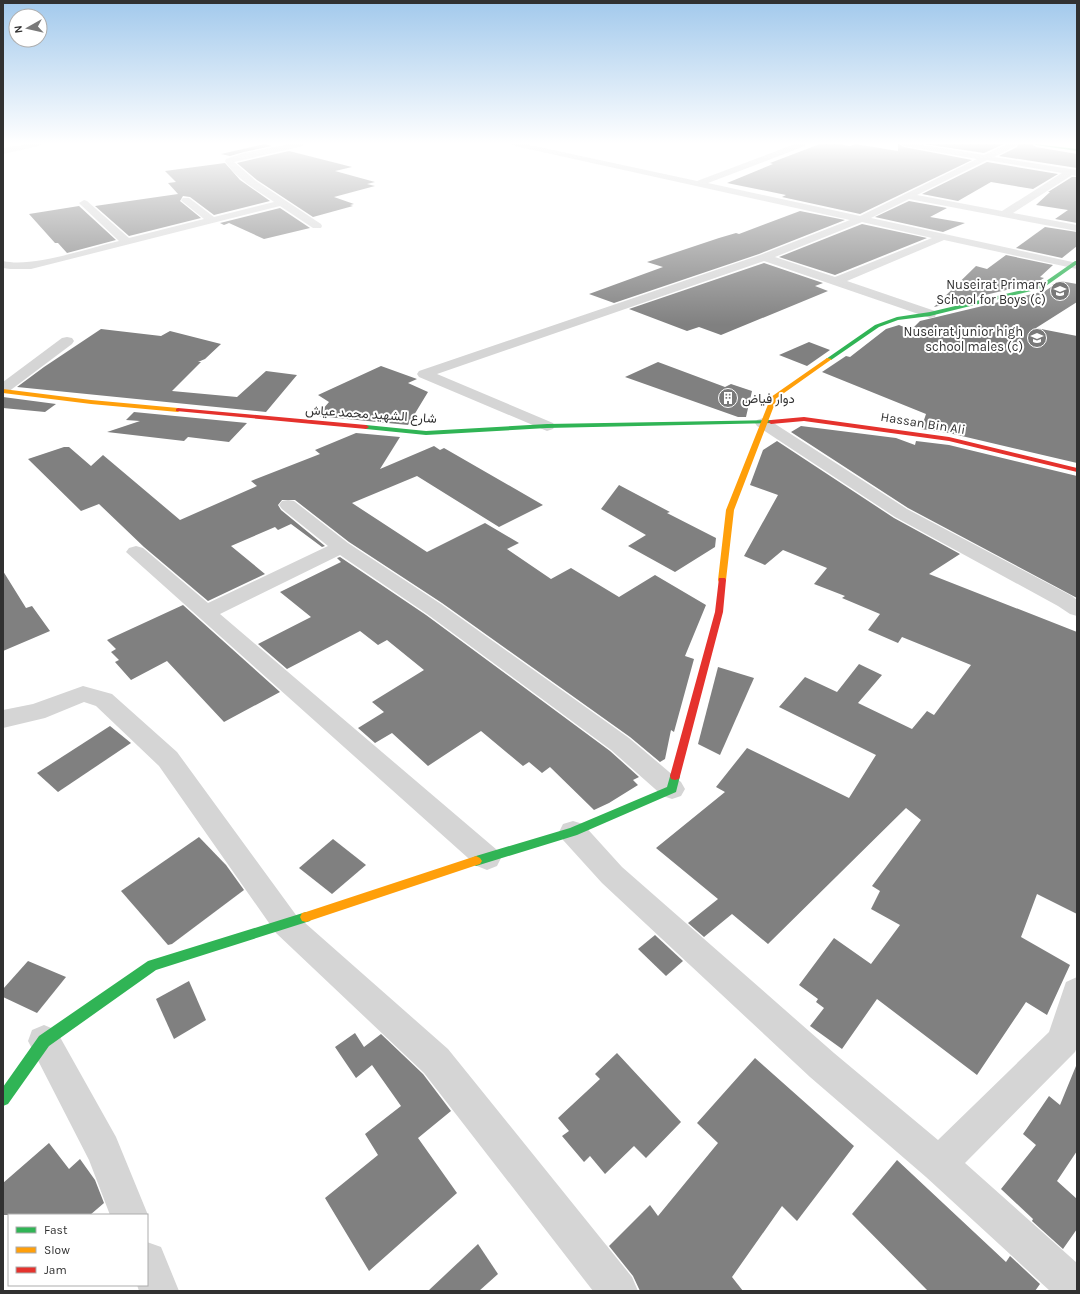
<svg xmlns="http://www.w3.org/2000/svg" width="1080" height="1294" viewBox="0 0 1080 1294" font-family="Karla,Vazirmatn,sans-serif">
<rect width="100%" height="100%" fill="#fff"/>
<g fill="#808080">
<path d="M265,144l7,2 -28,6 -14,4 -9,-2z"/>
<path d="M820,144h19l11,2 5,-2 43,7v-7h1l5,3 68,13 -112,54 -78,-17 4,-2 -59,-12 46,-19 -3,-1z"/>
<path d="M924,144h80l-20,9z"/>
<path d="M1018,144h13l5,3 41,7v14l-78,-12 18,-9z"/>
<path d="M289,151l63,16 -17,4 40,11 -8,2 8,2 -41,11 20,7 -4,1 3,1 -40,11 -56,-37 -20,-17z"/>
<path d="M987,162l71,12 -25,15 -42,-7 -33,19 -36,-7z"/>
<path d="M225,163l15,17 30,21 -56,14 -24,-18 -7,-1 -3,5 21,17 -72,18 -34,-30 83,-12 -10,-11 8,-1 -11,-11z"/>
<path d="M1072,177h5v46l-22,-4 13,-9 -32,-5 14,-13h-2z"/>
<path d="M909,201l38,7 -17,9 35,6 -22,9 -68,-15z"/>
<path d="M79,206l37,34 -49,13 -9,-10h-3l-26,-29z"/>
<path d="M280,208l30,20 -46,11 -35,-16 -5,2 -4,-2z"/>
<path d="M800,211l45,9 -86,34 -145,49 -25,-9 74,-27 -16,-5 72,-24 17,-5 3,1z"/>
<path d="M862,224l65,14 -92,37 -56,-18z"/>
<path d="M1045,227l32,5v14l-15,12 -46,-10z"/>
<path d="M1006,255l47,10 -13,12 4,1 -8,5 -102,24 42,-41 11,3z"/>
<path d="M764,263l59,20 -8,3 13,5 -107,44 -22,-8 -12,4 -58,-22z"/>
<path d="M1060,281l17,3v18l-41,26 41,8v127l-128,-30 -28,-4 5,-15 -104,-42 24,-16 4,1 36,-28 13,-4 12,5 9,-9 125,-30z"/>
<path d="M101,329l60,7 9,-5 51,13 -16,15 -7,3h3l-29,29 65,6 29,-26 31,4 -31,37 -249,-25 27,-20z"/>
<path d="M809,342l21,8 -23,16 -28,-11z"/>
<path d="M658,362l67,25 6,-3 21,7 -6,26h-8l-113,-40z"/>
<path d="M381,366l36,13 -9,4 20,9 -20,33 -91,-9 12,-14 -11,-7z"/>
<path d="M3,397l53,7 -11,8 -42,-4z"/>
<path d="M134,412l113,11 -18,19 -41,-5 -4,4 -77,-9 33,-11 -14,-1z"/>
<path d="M801,426l95,12 19,7 1,-4 33,4 128,31v122l-169,-90 -117,-76z"/>
<path d="M356,433l44,4 -20,32 54,-23 6,4 4,-2 99,57 -44,22 -82,-51 -65,27 75,49 58,-29 34,20 -12,6 44,30 20,-11 48,29 36,-22 51,30 -21,51 9,3 -20,73 -3,-2 -6,29 -5,3 -30,-25 -188,-134 -93,-61 -54,-42h-13l-4,5 3,5 44,36 -3,1 -31,-23 -13,6 -3,-3 -44,19 34,28 -57,27 -64,-54 -45,-43 -18,7 -53,-52 36,-12h5l22,19 12,-11 77,65 77,-34 -6,-5 69,-27 -5,-4z"/>
<path d="M777,441l117,77 66,36 -31,20 148,58v282l-40,-20 -16,43 49,28 -23,50 -21,-13 -49,73 -100,-76 -35,50 -32,-23 14,-18 -8,-6 2,-3 -19,-14 35,-47 37,26 29,-39 -29,-16 9,-18 -8,-5 49,-66 -15,-12 -138,136 -36,-30 -28,23 -16,-14 30,-24 -62,-51 69,-56 -9,-5 31,-39 102,50 27,-43 -97,-48 26,-30 32,15 22,-28 23,11 -24,28 54,26 15,-18 7,4 37,-50 -69,-28 -4,6 -30,-13 12,-16 -38,-16 3,-2 -31,-12 13,-16 -44,-18 -18,15 -21,-9 34,-61 -28,-10 13,-35z"/>
<path d="M619,485l51,27 -3,1 49,25 -1,9 -40,25 -47,-26 18,-11 -45,-26z"/>
<path d="M340,557l86,58 184,136 29,26 -6,3 5,5 -29,18 -15,7 -44,-43 -8,6 -13,-11 -6,4 -42,-35 -53,35 -36,-33 -17,10 -17,-15 26,-16 -12,-10 52,-32 -37,-30 -9,5 -18,-14 -73,38 -29,-25 53,-27 -31,-25 61,-30 -4,-4z"/>
<path d="M3,571l23,37 6,-2 18,25 -47,20z"/>
<path d="M183,605l97,87 -56,30 -57,-61 -36,19 -16,-18 4,-2 -8,-8 5,-3 -9,-9z"/>
<path d="M718,667l36,11 -34,77 -22,-11z"/>
<path d="M110,726l21,17 -73,49 -21,-19z"/>
<path d="M199,837l27,28 18,25 -72,54 -4,1 -47,-54z"/>
<path d="M333,839l33,26 -34,29 -33,-26z"/>
<path d="M655,935l28,26 -17,15 -28,-27z"/>
<path d="M28,961l38,16 -29,36 -34,-16v-8z"/>
<path d="M189,981l17,39 -32,19 -18,-40z"/>
<path d="M355,1033l9,14 17,-13 42,40 28,37 -33,27 39,55 -88,78 -44,-73 53,-43 -13,-21 36,-28 -29,-41 -16,13 -21,-31z"/>
<path d="M617,1053l64,69 -35,36 -12,-12 -29,28 -15,-18 -6,6 -22,-26 7,-5 -11,-13 42,-39 -5,-5z"/>
<path d="M755,1058l99,88 -57,75 -15,-15 -50,71 11,14h-103l-7,-15 -24,-30 41,-41 8,11 60,-73 -21,-20z"/>
<path d="M1076,1066h1v85l-20,30 20,18v30l-14,20 -31,-28 1,-2 -32,-30 35,-44 -13,-11 26,-38 11,9z"/>
<path d="M49,1143l20,26 11,-10 15,21 9,23 -14,12h-87v-32z"/>
<path d="M897,1160l109,102 4,-6 30,28 -5,7h-107l-76,-77z"/>
<path d="M478,1244l20,30 -19,17h-51z"/>
</g>
<g fill="none" stroke-linecap="round" stroke-linejoin="round">
<g fill="#d5d5d5" fill-rule="evenodd">
<path d="M28,144h15l-4,2 -36,8v-6z"/>
<path d="M290,144h14l-1,2 -69,16 22,19 65,43 1,2 -1,2h-8l-33,-22 -249,63h-21l-7,-1v-7c30,7 85,-13 116,-20l-38,-36 -2,-2 5,-3 3,1 42,37 75,-19 -21,-17 -2,-2 2,-2h6l25,19 60,-15c-17,-12 -38,-23 -49,-41l1,-2 18,-6z"/>
<path d="M511,144h14l172,37 98,-37h11l-1,2 -97,37 152,33 117,-57 -73,-13 -4,-2h17l67,11 23,-11h10l-1,2 -22,11 83,13v6l-5,-1 -59,38 64,12v6l-168,-32 -38,19 206,45v6l-133,-29 -97,41 88,30 1,3 -1,3 -5,1 -166,-57 -327,113 116,49 2,3 -2,3 -6,2 -128,-54 -2,-3 2,-3 341,-116 90,-35 -335,-74zM987,160l75,13 -60,38 -85,-16zM862,222l70,16 -97,39 -60,-20z"/>
<path d="M67,337l5,1 2,3 -2,3 -64,48 -5,1v-11l59,-44z"/>
<path d="M763,418l6,2 138,89 165,87 5,4v16l-7,-2 -12,-8 -163,-89 -138,-91 -2,-3 2,-3z"/>
<path d="M288,500l6,1 54,42 93,61 188,134 52,44 4,7 -4,7 -9,3 -9,-3 -52,-46 -184,-136 -87,-59 -120,59 277,236 4,8 -4,8 -10,4 -10,-4 -351,-314 3,-4 7,-2 7,2 65,55 120,-57 -46,-37 -3,-4 3,-4z"/>
<path d="M83,686l29,8 65,58 119,163 152,134 184,228 6,14h-45l-169,-218 -148,-140 -117,-167 -63,-60 -12,-4 -39,16 -42,10v-18l30,-6z"/>
<path d="M573,821l10,3 39,43 212,186 104,87 111,-108 17,-50 11,-5v70l-2,5 -110,111 112,100v28h-27l-124,-114 -116,-100 -208,-194 -39,-43 -4,-8 4,-8z"/>
<path d="M44,1025l12,5 60,107 32,78 -1,2v-2h-37l-21,-55 -61,-119 4,-11z"/>
<path d="M147,1242l14,5 18,44h-40l-2,-6h10z"/>
</g>
<g fill="#30b455" fill-rule="evenodd">
<path d="M1035,144l42,5v2l-41,-6z"/>
<path d="M1075,261h2v3l-34,24 -113,28 -32,4 -19,7 -48,33 -5,-1 49,-34 22,-8 33,-5 109,-26z"/>
<path d="M771,420l3,2 -1,1 -226,5 -121,7 -60,-6 -3,-2 3,-2 60,6 121,-7z"/>
<path d="M675,772l4,1 1,3 -4,16 -99,43 -101,31 -4,-2 -2,-3 2,-3 4,-2 94,-28 97,-41 4,-14z"/>
<path d="M306,912l4,1 2,4 -2,4 -154,49 -107,76 -41,58 -5,2v-19l36,-51 109,-75z"/>
</g>
<g fill="#ff9f0a" fill-rule="evenodd">
<path d="M827,358l5,1 -55,39 -43,112 -8,70 -1,2h-6l-1,-2 8,-70 45,-113z"/>
<path d="M3,389l88,11 87,8 3,2 -3,2 -87,-8 -88,-11z"/>
<path d="M476,856l4,2 2,3 -2,3 -174,58 -4,-1 -2,-4 2,-4 4,-1z"/>
</g>
<g fill="#e5322d" fill-rule="evenodd">
<path d="M178,408l188,17 3,2 -3,2 -190,-18v-2z"/>
<path d="M804,417l145,20 128,31v4l-128,-31 -145,-20 -33,3 -3,-2 3,-2z"/>
<path d="M719,578h6l1,2 -3,32 -43,164 -1,3 -4,1 -4,-1 -1,-3 45,-164z"/>
</g>
</g>
<linearGradient id="sky" x2="0" y2="1"><stop stop-color="#a2c9ec"/><stop offset="0.44" stop-color="#fff"/><stop offset="1" stop-color="#fff" stop-opacity="0"/></linearGradient>
<rect width="1080" height="325" fill="url(#sky)"/>
<defs>
<g id="school-disc" transform="scale(1)"><circle r="9.5" fill="#797979" stroke="#fff"/><path d="M0-5L7-2L0 1L-7-2ZM-4 1L0 2.5L4 1V4Q0 6-4 4Z" fill="#fff"/></g>
<g id="building-disc" transform="scale(1)"><circle r="9.5" fill="#797979" stroke="#fff"/><path d="M-4-6H4V6H1V3H-1V6H-4ZM-2.5-4.3h1.7v1.8h-1.7ZM.8-4.3h1.7v1.8H.8ZM-2.5-1h1.7V.8h-1.7ZM.8-1h1.7V.8H.8Z" fill="#fff"/></g>
</defs>
<g fill-rule="evenodd">
<use href="#school-disc" x="1060" y="291"/>
<use href="#school-disc" x="1037" y="338"/>
<use href="#building-disc" x="728" y="398"/>
</g>
<g text-anchor="middle" dominant-baseline="central" stroke-width="4" stroke-linejoin="round" paint-order="stroke">
<g font-size="13" fill="#313131" stroke="#fff" text-anchor="end">
<text x="1046" y="284">Nuseirat Primary<tspan x="1046" dy="15">School for Boys (c)</tspan></text>
<text x="1023" y="331">Nuseirat junior high<tspan x="1023" dy="15">school males (c)</tspan></text>
<text x="742" y="398" text-anchor="start">دوار فياض</text>
</g>
<g font-size="13" fill="#313131" stroke="#fff">
<text transform="translate(371 414) rotate(4)">شارع الشهيد محمد عياش</text>
<text transform="translate(923 423) rotate(9)">Hassan Bin Ali</text>
</g>
</g>
<rect width="1080" height="1294" fill="none" stroke="#313131" stroke-width="8"/>
<rect x="8" y="1214" width="140" height="72" fill="#ffffff" stroke="#adadad"/>
<rect x="16" y="1227" width="20" height="6" fill="#30b455" stroke="#adadad"/>
<text x="44" y="1234" font-size="12" fill="#313131">Fast</text>
<rect x="16" y="1247" width="20" height="6" fill="#ff9f0a" stroke="#adadad"/>
<text x="44" y="1254" font-size="12" fill="#313131">Slow</text>
<rect x="16" y="1267" width="20" height="6" fill="#e5322d" stroke="#adadad"/>
<text x="44" y="1274" font-size="12" fill="#313131">Jam</text>
<g transform="translate(28 28) rotate(262)"><circle r="19" fill="#ffffff" stroke="#adadad"/>
<path d="M0-3L7 15L0 10L-7 15Z" fill="#797979"/>
<text y="-6" font-size="11" font-weight="bold" text-anchor="middle" fill="#313131">N</text>
</g>
</svg>
